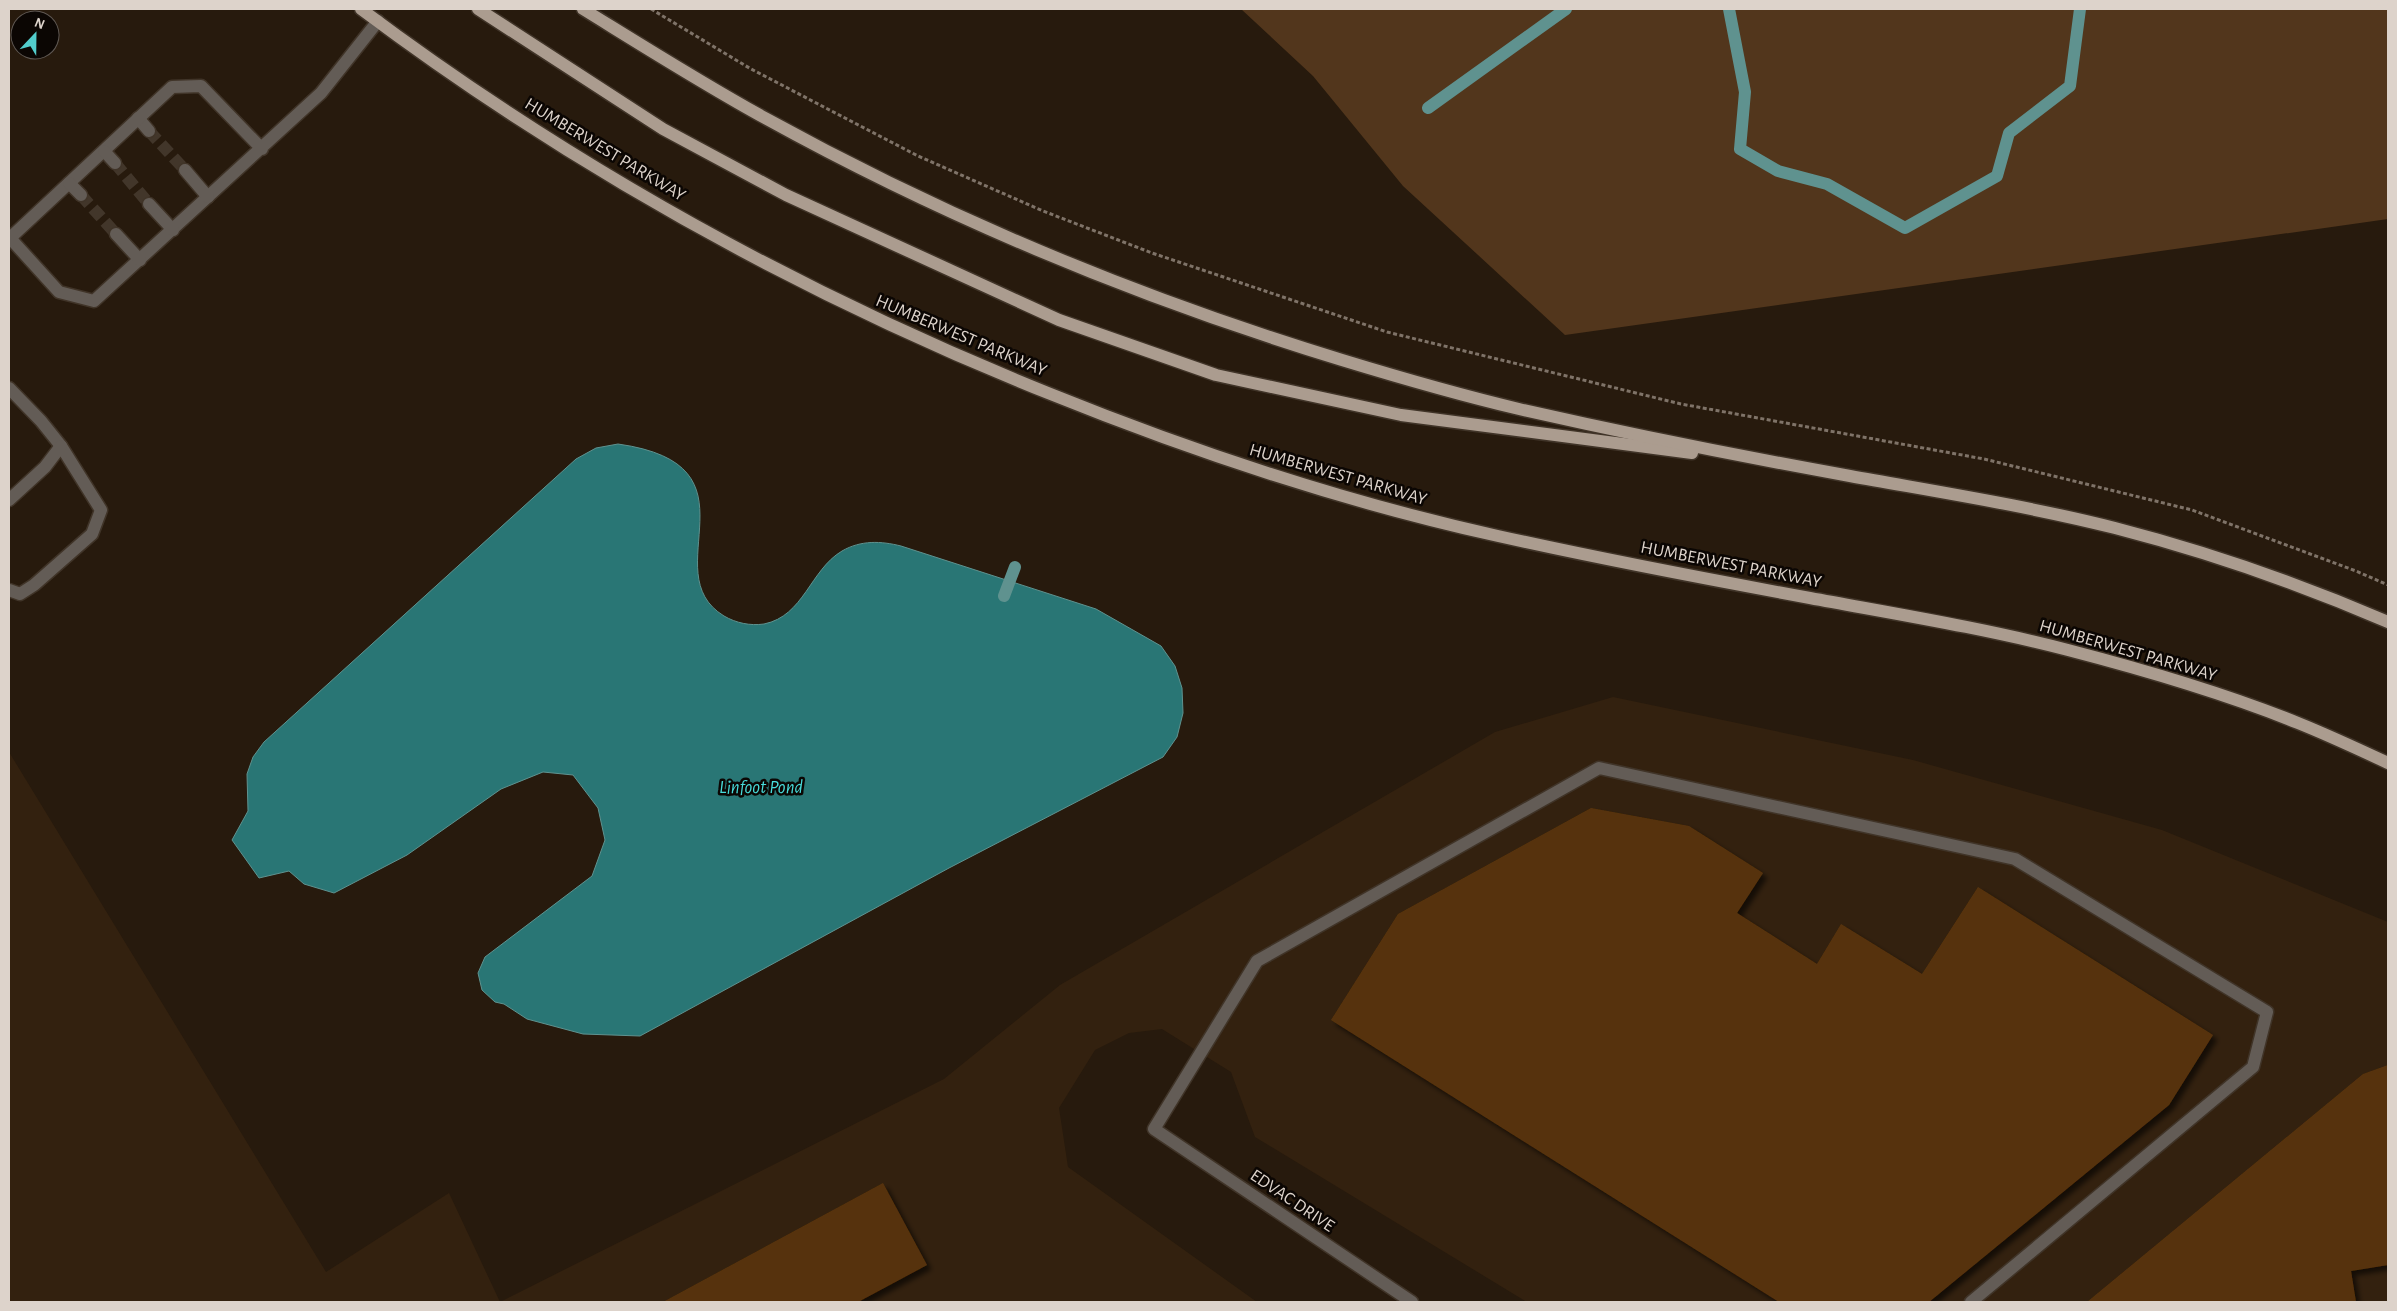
<svg xmlns="http://www.w3.org/2000/svg" width="2397" height="1311" viewBox="0 0 2397 1311" font-family="'Alegreya Sans',sans-serif">
<defs>
<filter id="shadow"><feDropShadow dx="4.5" dy="4.5" stdDeviation="2.5" flood-color="#0009"/></filter>
</defs>
<rect width="100%" height="100%" fill="#271a0d"/>
<path fill="#33210f" d="M1613,697l300,63 249,70 226,92v380h-861l-272,-165 -24,-65 -69,-43 -33,4 -34,17 -36,58 9,59 189,135h-1248v-550l317,520 123,-79 51,109 444,-223 116,-94 435,-253z"/>
<path fill="#52361c" d="M1241,9h1147v210l-823,116 -162,-149 -90,-110z"/>
<path fill="#297675" stroke="#5f928f" d="M618,444c149,21 34,128 106,172 12,7 26,10 40,8 40,-8 46,-54 78,-73 19,-11 39,-10 59,-5l195,63 65,37 14,20 7,22 1,25 -6,24 -14,20 -214,111 -309,168 -57,-2 -56,-15 -23,-15 -9,-2 -13,-12 -4,-17 7,-16 107,-81 13,-36 -7,-32 -25,-33 -30,-3 -42,17 -94,66 -73,38 -30,-9 -15,-13 -30,7 -27,-38 16,-29 -1,-37 6,-17 11,-15 312,-283 20,-11z"/>
<g fill="none" stroke-linecap="round" stroke-linejoin="round">
<g stroke="#5f928f" stroke-width="12">
<path d="M1729,9l16,83 -5,57 38,22 49,13 78,44 92,-52 12,-43 61,-47 10,-77"/>
<path d="M1428,108l138,-99"/>
<path d="M1004,596l11,-29"/>
</g>
</g>
<g fill="#57330b" filter="url(#shadow)">
<path d="M1591,808l98,18 74,47 -26,40 80,51 24,-40 81,50 56,-87 235,148 -44,70 -240,197h-150l-448,-282 67,-106z"/>
<path d="M2388,1065v200l-37,6 5,31h-269l276,-228z"/>
<path d="M883,1183l44,82 -69,37h-195z"/>
</g>
<g fill="none" stroke-linecap="round" stroke-linejoin="round">
<g stroke="#42362a" stroke-width="12" stroke-dasharray="12 6" stroke-linecap="butt">
<path d="M149,131l36,39"/>
<path d="M115,163l34,41"/>
<path d="M81,195l35,39"/>
</g>
<g stroke="#403428" stroke-width="15">
<g id="minor">
<path d="M138,118l11,13"/>
<path d="M262,149l-61,-63 -29,1 -162,151 49,54 35,9 227,-208 57,-72"/>
<path d="M104,151l11,12"/>
<path d="M185,170l23,27"/>
<path d="M69,183l12,12"/>
<path d="M149,204l24,26"/>
<path d="M116,234l24,26"/>
<path d="M9,388l32,33 20,25 40,64 -9,24 -58,51 -14,9 -11,-4"/>
<path d="M9,500l36,-33 16,-21"/>
<path d="M1412,1302l-258,-173 103,-168 342,-193 416,91 252,153 -14,55 -282,235"/>
</g>
</g>
<g stroke="#403428" stroke-width="15">
<g id="major">
<path d="M361,9c211,158 443,286 687,384 146,59 296,109 450,143 103,23 208,43 312,62 86,16 173,30 258,52 77,20 156,43 230,73 30,12 60,26 90,40"/>
<path d="M478,9l185,120 123,66 273,125 157,55 185,40 291,38"/>
<path d="M583,9c60,37 120,75 182,109 183,101 377,181 577,242 59,18 118,35 177,49 110,25 220,47 331,67 88,16 178,30 265,52 93,24 185,56 273,94"/>
</g>
</g>
<path stroke="#7f7368" stroke-width="3" stroke-dasharray="4 2.5" stroke-linecap="butt" d="M651,9l100,60 167,87 125,55 109,42 235,79 294,72 303,55 208,51 164,61 32,14"/>
<use href="#minor" stroke="#635c56" stroke-width="12"/>
<use href="#major" stroke="#ab9c8f" stroke-width="12"/>
</g>
<g text-anchor="middle" dominant-baseline="central" stroke-width="5" stroke-linejoin="round" paint-order="stroke">
<g font-size="18" fill="#ddd3cb" stroke="#0b0603">
<text transform="translate(605 150) rotate(31)">HUMBERWEST PARKWAY</text>
<text transform="translate(961 336) rotate(23)">HUMBERWEST PARKWAY</text>
<text transform="translate(1338 475) rotate(16)">HUMBERWEST PARKWAY</text>
<text transform="translate(1731 565) rotate(11)">HUMBERWEST PARKWAY</text>
<text transform="translate(2128 651) rotate(16)">HUMBERWEST PARKWAY</text>
<text transform="translate(1292 1201) rotate(34)">EDVAC DRIVE</text>
</g>
<g font-size="19" font-style="italic" fill="#48dbda" stroke="#0b0603">
<text x="761" y="787">Linfoot Pond</text>
</g>
</g>
<rect width="2397" height="1311" fill="none" stroke="#ddd3cb" stroke-width="20"/>
<g transform="translate(35 35) rotate(22)"><circle r="24" fill="#0b0603" stroke="#5f5853"/>
<path d="M0-4L9 19L0 12L-9 19Z" fill="#52cdcc"/>
<text y="-8" font-size="14" font-weight="bold" text-anchor="middle" fill="#ddd3cb">N</text>
</g>
</svg>
